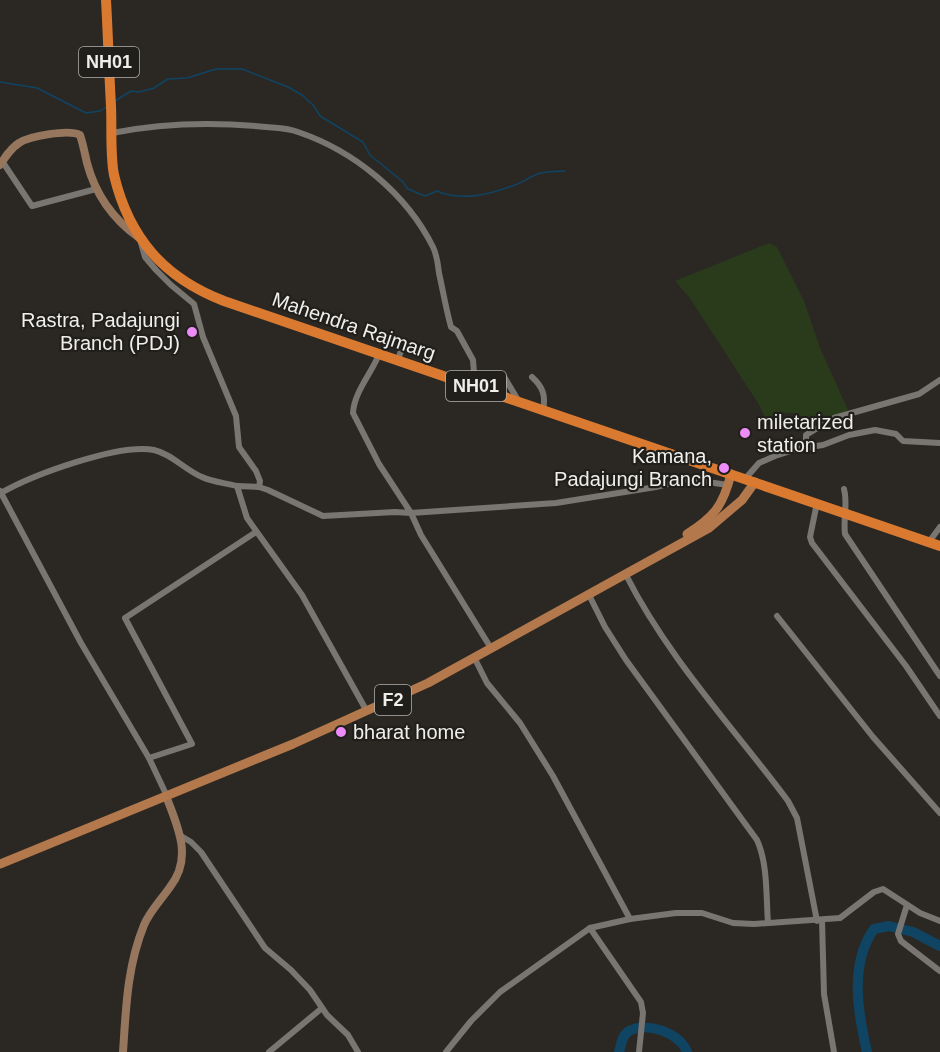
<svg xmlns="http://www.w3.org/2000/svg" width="940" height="1052" viewBox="0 0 940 1052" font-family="Helvetica,sans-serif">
<rect width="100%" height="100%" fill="#2b2824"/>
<path fill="#293b1b" d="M769,243l8,4 27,54 16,47 28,62 -40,26 -10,-23h-18l-9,17 -13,-27 -69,-106 -14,-16z"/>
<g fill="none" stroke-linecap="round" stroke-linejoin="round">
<g stroke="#0f4463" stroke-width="1.5">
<path d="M0,82l37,6 49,25 14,-2 6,-4"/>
<path d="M115,101l16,-10 8,1 15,-4 14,-9 19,-1 29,-9h26l46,18 14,8 12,11 6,10 43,26 7,13 32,26 6,8 17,7 12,-5c25,11 54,3 78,-6 9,-3 17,-10 26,-12 8,-2 16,-1 24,-2"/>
</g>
<g stroke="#0f4463" stroke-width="10">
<path d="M619,1052c2,-7 3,-17 10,-21 18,-10 51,2 58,21"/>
<path d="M867,1052c-9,-39 -18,-88 7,-123l15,-3 24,6 27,14"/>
</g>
<g stroke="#797671" stroke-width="6">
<path d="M112,133c50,-10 104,-11 154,-6 11,1 22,1 32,5 56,19 108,61 135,115 4,8 5,18 6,26 4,18 7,36 12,54l6,4 16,29 2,26"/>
<path d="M2,161l30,45 64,-17"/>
<path d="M141,243l4,14 11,13 15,15 23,19 9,33 33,79 3,31 17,24 4,10 -1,6"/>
<path d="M398,360l6,-19"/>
<path d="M503,375l15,25"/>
<path d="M532,377c11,10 14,19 11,33"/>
<path d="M806,447v-12l28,-17 85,-24 21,-14"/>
<path d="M745,479l14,-16 16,-7 22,-7 26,-4 26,-10 26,-5 21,4 7,7 37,2"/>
<path d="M844,489c4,15 -1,29 1,45l95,142"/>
<path d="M0,491l81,152 68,115 16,34"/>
<path d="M1,493c31,-18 118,-50 153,-43 18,4 31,20 48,27 10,5 24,6 35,9"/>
<path d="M817,503l-7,34 2,6 94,123 34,50"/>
<path d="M929,542l11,-15"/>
<path d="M626,575c42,83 107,152 162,226l9,17 20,103"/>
<path d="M589,595l16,32 21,33 131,180c11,24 9,57 11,83"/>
<path d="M777,616l96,121 67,76"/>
<path d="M489,645l-68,-110 -10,-22 145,-10 100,-16 31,-8 41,6"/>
<path d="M475,659l12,24 33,40 33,53 77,143"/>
<path d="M365,708l-63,-113 -55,-77 -10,-32 22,1 9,3 55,26 72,-4 16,1 -32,-49 -26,-51c1,-21 19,-40 26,-59"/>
<path d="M149,758l43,-14 -67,-126 131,-86"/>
<path d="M181,836l10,6 10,10 64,96 26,22 19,20 17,25 21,20 10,17"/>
<path d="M907,905l-9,29 3,7 39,30"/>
<path d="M822,920l2,74 10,58"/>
<path d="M590,928l51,74 2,11 -4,39"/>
<path d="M269,1052l53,-44"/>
<path d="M446,1052l25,-31 29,-29 90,-64 40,-9 46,-6h26l31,10 21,1 86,-6 34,-26 9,-3 37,24 20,8"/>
</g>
<g stroke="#96775e" stroke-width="8">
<path d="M0,165c5,-8 11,-17 19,-22 10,-7 50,-14 61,-8 3,9 5,19 7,28 8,30 26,56 51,74"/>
<path d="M123,1052c3,-44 4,-85 21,-127 6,-14 17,-25 26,-38 23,-29 8,-60 -4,-91"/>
</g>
<g stroke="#b3784b" stroke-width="9">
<path d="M687,534c27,-17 36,-28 44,-60"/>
<path d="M0,864l293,-120 135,-61 281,-155 33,-28 13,-18"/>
</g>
<path stroke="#da7a31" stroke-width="10" d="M106,0c2,35 3,71 5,106 1,21 -1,49 3,69 15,63 50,103 110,126l716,245"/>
</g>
<g fill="#ed8cf9" stroke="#211f1b" stroke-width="2">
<circle cx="192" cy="332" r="6"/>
<circle cx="745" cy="433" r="6"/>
<circle cx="724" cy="468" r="6"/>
<circle cx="341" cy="732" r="6"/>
</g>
<g text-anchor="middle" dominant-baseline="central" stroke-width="4.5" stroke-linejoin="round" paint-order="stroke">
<g fill="#211f1b" stroke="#b2b0ad" stroke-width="1.5">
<rect x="79" y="47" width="60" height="30" rx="4.5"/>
<rect x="446" y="371" width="60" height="30" rx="4.5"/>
<rect x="375" y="685" width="36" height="30" rx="4.5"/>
</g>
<g font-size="18" font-weight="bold" fill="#f0eeeb">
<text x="109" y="62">NH01</text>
<text x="476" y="386">NH01</text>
<text x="393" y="700">F2</text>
</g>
<g font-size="20" fill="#f0eeeb" stroke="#211f1b" text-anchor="end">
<text x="180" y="320">Rastra, Padajungi<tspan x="180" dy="23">Branch (PDJ)</tspan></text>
<text x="757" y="422" text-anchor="start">miletarized<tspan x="757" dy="23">station</tspan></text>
<text x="712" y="456">Kamana,<tspan x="712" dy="23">Padajungi Branch</tspan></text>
<text x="353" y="732" text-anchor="start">bharat home</text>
</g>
<g font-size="20" fill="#f0eeeb" stroke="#211f1b">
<text transform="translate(354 326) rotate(19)">Mahendra Rajmarg</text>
</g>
</g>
</svg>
